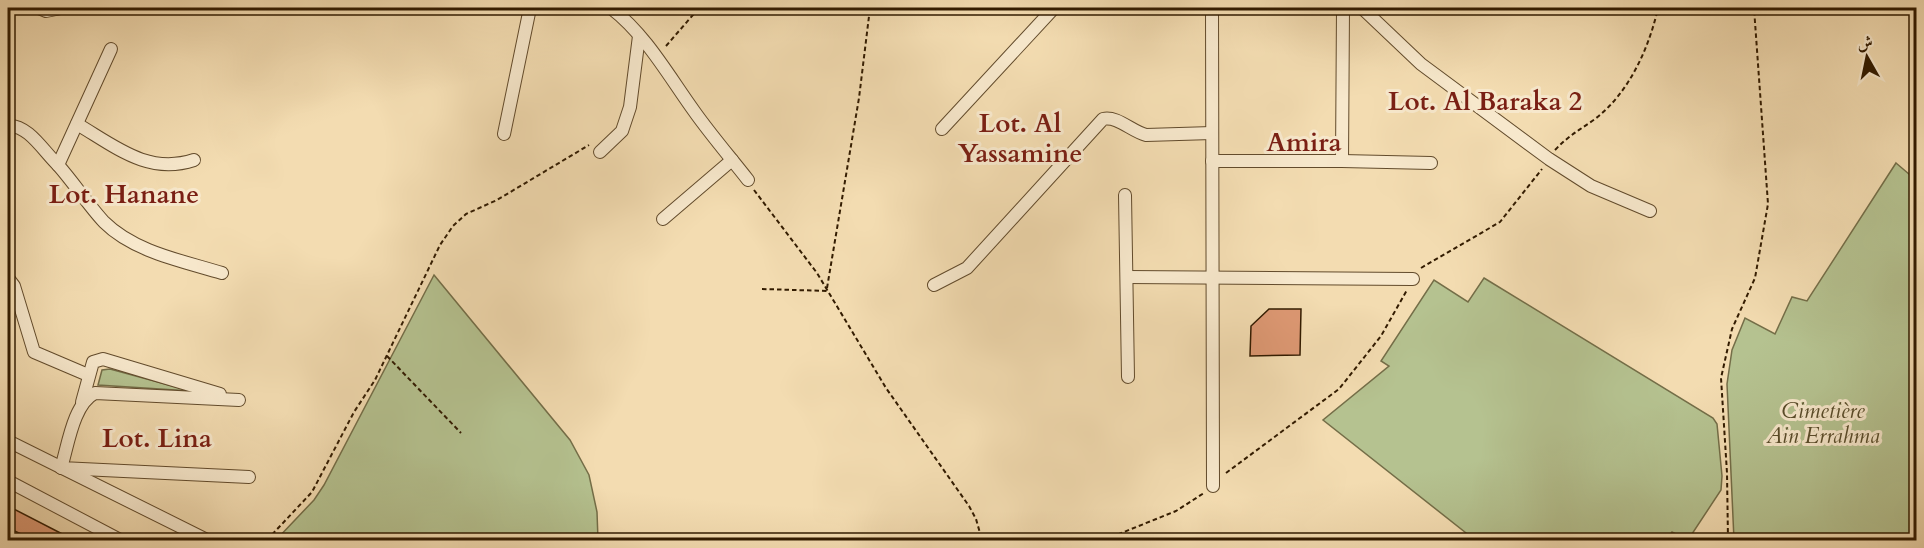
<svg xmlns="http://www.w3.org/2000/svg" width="1924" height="548" viewBox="0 0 1924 548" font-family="Cardo,Amiri,serif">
<rect width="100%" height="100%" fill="#f3dcb1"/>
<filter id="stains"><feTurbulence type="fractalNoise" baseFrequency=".00333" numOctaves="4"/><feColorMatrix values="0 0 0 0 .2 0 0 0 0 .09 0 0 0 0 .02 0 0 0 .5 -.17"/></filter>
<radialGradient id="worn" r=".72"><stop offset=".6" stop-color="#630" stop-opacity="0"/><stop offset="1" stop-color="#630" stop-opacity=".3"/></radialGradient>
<g fill="#b5c290" stroke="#746e48" stroke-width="1.5">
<path d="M1896,163l20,17v360h-182l-7,-156 5,-34 13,-32 30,16 17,-37 15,4z"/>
<path d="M434,275l136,165 19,35 8,37 1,28h-322l38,-40 10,-15z"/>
<path d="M1484,278l229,140 4,6 5,52 -1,14 -33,50 -16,-8 -6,8h-191l-152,-120 66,-54 -8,-5 53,-81 34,22z"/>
<path d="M110,369l81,22 -93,-6 4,-15z"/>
<path d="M8,528l24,11 -1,1h-23z"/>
</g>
<g fill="#dd9873" stroke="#321b00" stroke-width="1.5">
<path d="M1269,309h32l-1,46 -50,1 1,-30z"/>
<path d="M8,506l66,34h-40l-26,-12z"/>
</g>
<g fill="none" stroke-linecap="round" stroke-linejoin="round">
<g stroke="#624b2c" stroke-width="14">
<g id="street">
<path d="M39,8l7,3 15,-3"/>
<path d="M611,8c35,27 57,67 83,103 17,24 36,46 54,69"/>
<path d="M1212,8l1,478"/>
<path d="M1362,8l59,56 128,95 42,27 59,25"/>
<path d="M77,124c39,23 71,51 117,36"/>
<path d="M8,126c20,-2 36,26 50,39l53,-116"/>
<path d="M942,129l112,-121"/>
<path d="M504,134l26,-126"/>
<path d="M600,152l22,-21 8,-24 9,-71"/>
<path d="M1212,161h130l1,-153"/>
<path d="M1342,161l89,2"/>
<path d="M58,165c16,18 31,41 46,57 30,30 79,39 118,51"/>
<path d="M1125,195l3,182"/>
<path d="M663,219l69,-59"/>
<path d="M1127,277l286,2"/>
<path d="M8,278l6,8 20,66 54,23"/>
<path d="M934,285l33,-17 136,-149c15,-3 28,12 43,16l66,-2"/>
<path d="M239,400l-144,-7c-22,11 -27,53 -34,75l188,9"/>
<path d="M82,402l11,-40 10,-3 117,35"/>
<path d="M8,441l199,99"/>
<path d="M8,481l112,59"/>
</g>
</g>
<g stroke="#321b00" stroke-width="2" stroke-dasharray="4.5 3" stroke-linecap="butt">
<path d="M666,46l33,-38"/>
<path d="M1555,150c13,-14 26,-21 40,-31 34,-26 54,-71 63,-111"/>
<path d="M754,190l63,83 69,115 83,118 7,13 6,21"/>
<path d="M1421,268l79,-46 42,-53"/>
<path d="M827,288l32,-190 11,-90"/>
<path d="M762,289l66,2"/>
<path d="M387,356l74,77"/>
<path d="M1226,473l113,-84 42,-53 26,-46"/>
<path d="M267,540l45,-48 42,-80 21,-32 65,-135 13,-19 13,-12 31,-14 92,-55"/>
<path d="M1104,540l72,-29 28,-18"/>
<path d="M1728,540l-1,-67 -6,-95 11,-49 23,-51 13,-74 -14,-196"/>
</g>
<use href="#street" stroke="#f7e8cc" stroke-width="12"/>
</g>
<g text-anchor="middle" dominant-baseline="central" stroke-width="6" stroke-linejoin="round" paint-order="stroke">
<g font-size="22" font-style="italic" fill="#594d2b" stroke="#f7e8cc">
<text x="1823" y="411">Cimetière<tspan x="1823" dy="25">Ain Errahma</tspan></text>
</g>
<g font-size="26" font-weight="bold" fill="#7a1f14" stroke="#f7e8cc">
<text x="1485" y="101">Lot. Al Baraka 2</text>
<text x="1020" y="123">Lot. Al<tspan x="1020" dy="30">Yassamine</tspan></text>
<text x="1304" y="142">Amira</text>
<text x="124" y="194">Lot. Hanane</text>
<text x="157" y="438">Lot. Lina</text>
</g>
</g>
<rect width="1924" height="548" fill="none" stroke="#f3dcb1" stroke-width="30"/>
<rect x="9" y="9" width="1906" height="530" fill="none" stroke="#321b00" stroke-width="3"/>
<rect x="15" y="15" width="1894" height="518" fill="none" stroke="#321b00" stroke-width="1.5"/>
<g transform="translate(1867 57) rotate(351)" stroke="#f7e8cc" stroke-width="4.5" paint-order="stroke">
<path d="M0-4.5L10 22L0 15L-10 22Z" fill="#321b00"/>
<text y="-9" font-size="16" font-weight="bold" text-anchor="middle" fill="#321b00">ش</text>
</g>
<rect width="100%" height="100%" filter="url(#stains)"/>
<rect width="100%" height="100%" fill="url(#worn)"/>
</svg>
